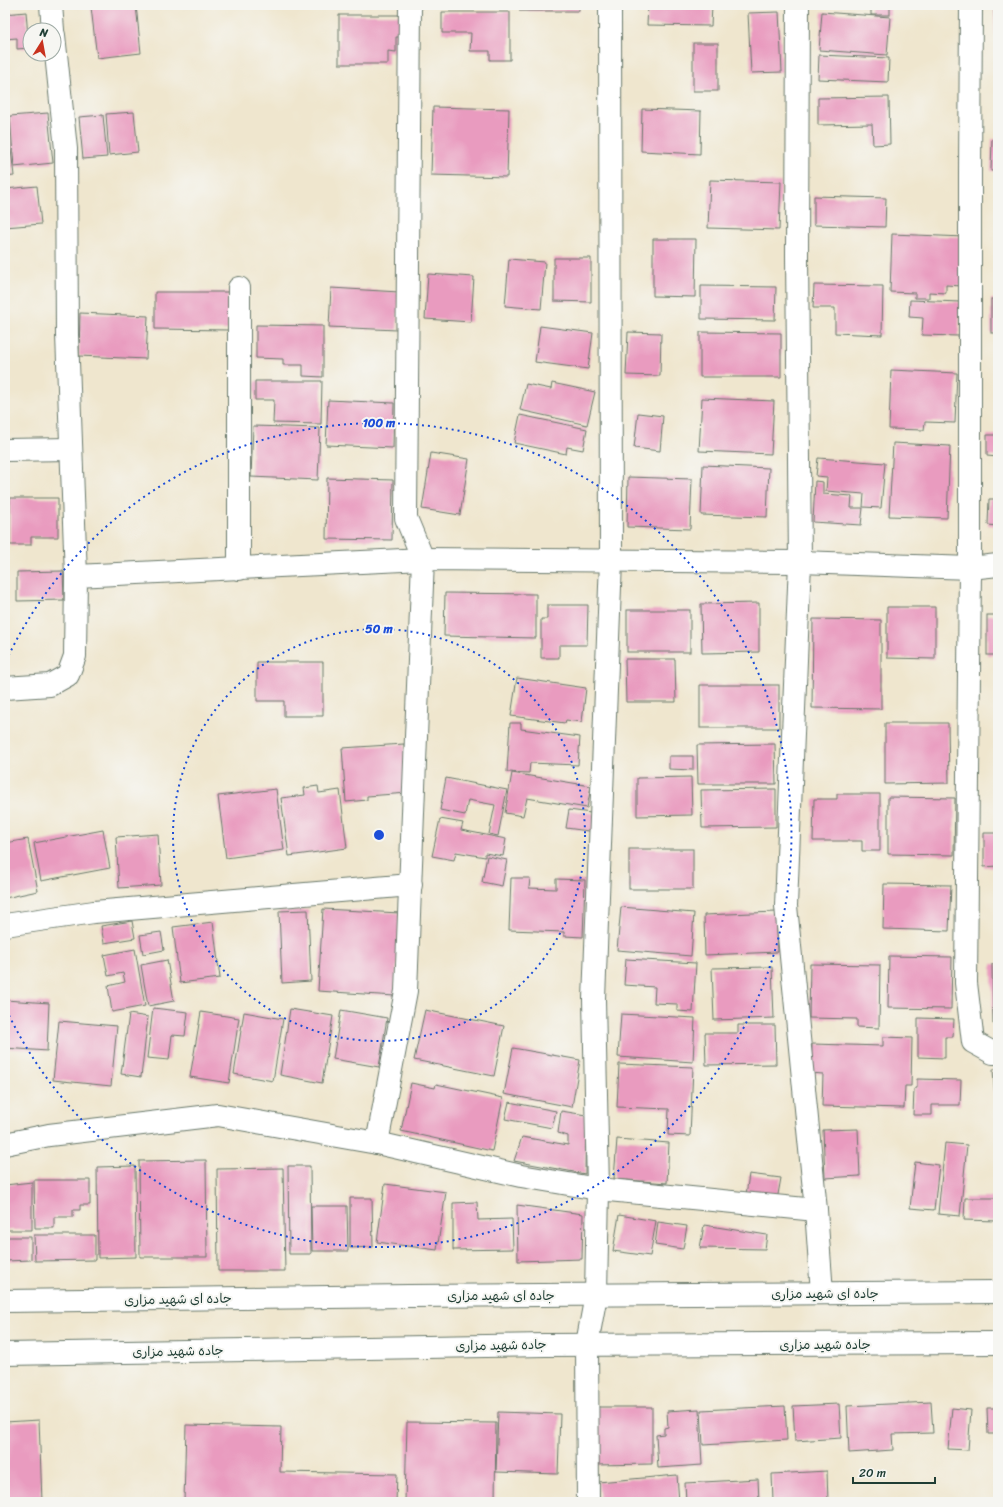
<svg xmlns="http://www.w3.org/2000/svg" width="1003" height="1507" viewBox="0 0 1003 1507" font-family="Sriracha,'Playpen Sans Arabic',sans-serif">
<rect width="100%" height="100%" fill="#f6f6f2"/>
<filter id="ink" filterUnits="userSpaceOnUse"><feTurbulence type="fractalNoise" baseFrequency=".025" numOctaves="2"/><feDisplacementMap in="SourceGraphic" scale="8" xChannelSelector="R" yChannelSelector="G"/><feConvolveMatrix kernelMatrix="1 2 1 2 8 2 1 2 1" color-interpolation-filters="sRGB"/></filter>
<filter id="wash" filterUnits="userSpaceOnUse"><feTurbulence type="fractalNoise" baseFrequency=".012" numOctaves="4" result="noise"/><feDisplacementMap in="SourceGraphic" scale="16" xChannelSelector="R" yChannelSelector="G"/><feGaussianBlur stdDeviation="0.9" result="paint"/><feColorMatrix in="noise" values="0 0 0 0 0 0 0 0 0 0 0 0 0 0 0 0 0 1.4 0 .05"/><feComposite in="paint" operator="in"/></filter>
<g filter="url(#wash)">
<rect width="100%" height="100%" fill="#efe6ce"/>
<g id="blocks">
<g fill="#e99bbf">
<path d="M107,5h29l5,48 -44,5 -6,-51z"/>
<rect x="520" y="5" width="59" height="6"/>
<path d="M648,5h64l-1,21 -64,-1z"/>
<rect x="871" y="5" width="19" height="10"/>
<path d="M994,5h4v30h-3z"/>
<path d="M26,12l3,36 -12,1v-11l-12,1v-25z"/>
<path d="M442,12h68v48h-20v-9h-20l1,-18h-29z"/>
<path d="M779,12l3,60 -31,1 -3,-60z"/>
<path d="M822,12l68,5 -3,38 -68,-5z"/>
<path d="M339,15h66v22h-9v15l-8,-1v13h-49z"/>
<rect x="693" y="43" width="25" height="48"/>
<path d="M819,55l70,3 -1,24 -70,-3z"/>
<path d="M889,97l1,47 -17,1 -1,-21 -54,1v-27z"/>
<path d="M433,107l76,2 -2,68 -76,-2z"/>
<path d="M642,109l59,2 -1,43 -59,-3z"/>
<path d="M134,112l4,40 -29,3 -3,-41z"/>
<path d="M48,113l5,50 -39,4 -4,-51z"/>
<path d="M7,115l7,61 -9,1v-61z"/>
<path d="M103,115l4,42 -24,2 -4,-42z"/>
<path d="M992,139l6,1v31h-7z"/>
<path d="M710,180l71,2 -2,48 -71,-2z"/>
<path d="M37,186l4,38 -36,3v-38z"/>
<path d="M814,196l72,2 -1,29 -71,-2z"/>
<path d="M892,234l72,3 -2,49 -16,-1v8l-17,-1v6h-14v-5l-25,-1z"/>
<path d="M653,239h43l-1,58 -42,-1z"/>
<path d="M554,258h37v44l-37,-1z"/>
<path d="M509,259l36,3 -4,47 -36,-3z"/>
<rect x="996" y="265" width="2" height="22"/>
<path d="M428,274l46,3 -3,45 -46,-3z"/>
<path d="M814,285l69,1 -1,49 -47,-2v-25h-22z"/>
<path d="M701,286l75,1 -1,33 -74,-1z"/>
<path d="M331,288l68,4 -2,38 -68,-3z"/>
<path d="M155,292h73v38l-73,-1z"/>
<rect x="991" y="299" width="7" height="34"/>
<path d="M910,300l50,2 -1,34 -37,-1 1,-17 -14,-1z"/>
<path d="M80,313l68,3 -2,43 -67,-3z"/>
<path d="M256,325l67,1v51l-20,-1v-11h-20v-6l-27,-1z"/>
<path d="M540,326l53,7 -5,36 -53,-7z"/>
<path d="M628,332l33,1 -1,43 -34,-1z"/>
<path d="M700,332l81,1v44h-81z"/>
<path d="M891,370l66,3 -2,50 -30,-1 -1,8 -35,-1z"/>
<path d="M255,381h67l-1,43 -48,-1 1,-23h-19z"/>
<path d="M552,383l43,9 -8,33 -67,-15 6,-26 25,5z"/>
<path d="M702,398l72,3 -3,53 -72,-3z"/>
<path d="M328,400l66,3 -1,45 -67,-3z"/>
<path d="M638,413l25,3 -3,35 -26,-3z"/>
<path d="M520,415l67,14 -4,21 -16,-3 -1,7 -52,-11z"/>
<path d="M253,426l67,2 -2,52 -67,-3z"/>
<path d="M987,435h11v22l-11,-1z"/>
<path d="M893,443l57,3 -3,72 -58,-2z"/>
<path d="M431,453l38,6 -9,56 -38,-6z"/>
<path d="M818,458l67,5 -4,45 -18,-1 1,-13 -38,-3 1,-14 -11,-1z"/>
<path d="M703,465l66,3 -2,49 -66,-2z"/>
<path d="M628,477l64,2 -2,50 -63,-2z"/>
<path d="M327,478l66,2 -1,60 -66,-1z"/>
<path d="M815,481l8,1v12l29,2 -1,12h12l-2,17 -48,-3z"/>
<path d="M10,498h48v39h-27v8h-21z"/>
<path d="M989,499h9v27l-10,-1z"/>
<path d="M63,571l1,29 -47,1v-29z"/>
<path d="M445,593l91,1v44l-92,-2z"/>
<path d="M759,603v49l-57,1 -1,-49z"/>
<path d="M547,605h41l-1,40h-28v13h-18v-39h6z"/>
<path d="M887,607h48v52l-48,-1z"/>
<rect x="627" y="610" width="63" height="42"/>
<rect x="987" y="615" width="11" height="40"/>
<path d="M813,619l68,1v89l-69,-1z"/>
<path d="M625,659h50l1,43h-50z"/>
<path d="M257,662h66v54h-39v-15h-27z"/>
<path d="M517,678l69,10 -4,34 -16,-2 -1,3 -54,-7z"/>
<rect x="700" y="685" width="79" height="43"/>
<path d="M510,723h11v6l59,8 -2,28 -48,-2 -1,10 -22,-1z"/>
<path d="M885,723h63l1,60 -64,1z"/>
<path d="M404,744l4,49 -41,3v4l-21,2 -4,-54z"/>
<path d="M775,744l1,40h-78l-1,-39z"/>
<path d="M669,756h24v14l-24,-1z"/>
<path d="M512,773l79,13 -4,22 -60,-10 -4,18 -18,-3z"/>
<path d="M691,777l1,38 -55,1v-38z"/>
<path d="M446,778l61,12 -9,46 -9,-2 6,-29 -27,-5 -3,15 -25,-5z"/>
<path d="M318,786l1,7 21,-3 7,58 -58,8 -8,-58 24,-3 -1,-7z"/>
<path d="M276,789l8,61 -58,8 -8,-62z"/>
<path d="M776,789v38l-74,1 -1,-38z"/>
<path d="M837,794h43v57h-18v-10h-49l1,-42h23z"/>
<path d="M888,797l67,1 -1,57 -66,-1z"/>
<path d="M569,810l29,4 -2,18 -30,-4z"/>
<path d="M440,819l23,4 -2,7 45,9 -3,17 -18,-3v4l-29,-5 -2,8 -22,-4z"/>
<path d="M103,830l7,38 -69,13 -7,-38z"/>
<path d="M984,833h14v33l-14,1z"/>
<path d="M158,834l3,51 -42,3 -3,-51z"/>
<path d="M28,839l10,52 -33,7v-55z"/>
<rect x="629" y="849" width="64" height="40"/>
<path d="M487,856l20,4 -5,26 -20,-4z"/>
<path d="M511,878h19l-1,10 27,1v-10l29,1 -2,57 -19,-1v-4l-55,-2z"/>
<path d="M884,884l67,1 -2,46 -66,-2z"/>
<path d="M621,907l73,6 -3,43 -74,-6z"/>
<path d="M323,909l77,4 -5,83 -77,-5z"/>
<path d="M308,910l3,71 -29,2 -3,-72z"/>
<path d="M776,912l2,40 -73,3 -1,-40z"/>
<path d="M132,921l3,17 -31,5 -3,-17z"/>
<path d="M213,922l7,56 -40,5 -7,-56z"/>
<path d="M161,932l3,18 -21,4 -3,-19z"/>
<path d="M135,949l10,57 -33,6 -4,-26 17,-4 -2,-9 -15,3 -4,-21z"/>
<path d="M889,956l63,1 -1,52 -63,-1z"/>
<path d="M626,959l70,4 -3,49 -16,-1v-7l-23,-1 1,-16 -31,-2z"/>
<path d="M167,960l7,41 -26,5 -7,-41z"/>
<path d="M810,964l70,1 -1,63 -22,-1v-8l-48,-1z"/>
<path d="M992,964h6v60h-5z"/>
<path d="M772,967l2,51 -60,2 -2,-52z"/>
<path d="M5,1000l44,3 -2,48 -42,-3z"/>
<path d="M153,1008l35,4 -3,24 -13,-1 -3,25 -22,-2z"/>
<path d="M290,1009l43,7 -11,67 -42,-8z"/>
<path d="M341,1010l46,8 -8,49 -46,-8z"/>
<path d="M425,1010l79,16 -10,50 -80,-16z"/>
<path d="M201,1012l38,6 -10,65 -39,-6z"/>
<path d="M244,1012l39,7 -10,62 -39,-7z"/>
<path d="M129,1014l19,3 -7,60 -20,-3z"/>
<path d="M621,1014l74,4 -2,44 -75,-5z"/>
<path d="M918,1018l36,1 -1,18h-8v21l-27,-1z"/>
<path d="M59,1021l58,5 -6,60 -58,-6z"/>
<path d="M738,1025h37l1,39 -70,1 -1,-32h33z"/>
<path d="M883,1037l29,1 -1,48h-6l-1,22 -82,-2 1,-32 -12,-1 1,-29 71,2z"/>
<path d="M513,1048l67,12 -8,47 -68,-13z"/>
<path d="M619,1064l74,3 -3,69 -22,-1 1,-26 -52,-2z"/>
<path d="M993,1069h5v46h-2z"/>
<path d="M917,1079l44,1 -1,25h-28v10h-19l1,-26 3,-1z"/>
<path d="M411,1083l24,5 1,-4 67,14 -11,53 -91,-20z"/>
<path d="M509,1102l47,9 -4,17 -47,-9z"/>
<path d="M561,1111l25,4 -1,59 -71,-13 8,-24 46,8v-9l-10,-3z"/>
<path d="M858,1129l2,47 -35,2 -2,-48z"/>
<path d="M617,1139l52,4 -2,40 -53,-4z"/>
<path d="M945,1143l22,2 -7,71 -22,-2z"/>
<path d="M206,1160l1,97h-67l-1,-96z"/>
<path d="M915,1162l24,3 -5,45 -24,-2z"/>
<path d="M135,1166l1,91 -38,1 -1,-91z"/>
<path d="M288,1166h22l1,88h-22z"/>
<path d="M283,1168l2,103h-67l-1,-102z"/>
<path d="M749,1174l32,4 -4,22 -31,-5z"/>
<path d="M34,1180h56v25h-10v5h-7v7h-19v11h-19z"/>
<path d="M32,1182v48h-27v-45z"/>
<path d="M385,1184l61,8 -9,58 -60,-8z"/>
<path d="M350,1198h22l1,49 -23,1z"/>
<path d="M965,1198h32v23l-33,-1z"/>
<path d="M477,1202l1,18 34,-1 1,30 -60,1v-47z"/>
<path d="M517,1205l66,9 -1,45 -64,2z"/>
<path d="M311,1206h36l1,45h-36z"/>
<path d="M619,1215l37,6 -6,35 -37,-5z"/>
<path d="M658,1222l29,4 -4,23 -28,-4z"/>
<path d="M704,1225l63,10 -2,14 -65,-1z"/>
<path d="M34,1235h61v25l-60,1z"/>
<path d="M5,1237h26v23l-26,1z"/>
<path d="M931,1402l2,31 -41,1 1,16 -44,3 -2,-47z"/>
<path d="M839,1404l2,34 -46,3 -2,-35z"/>
<path d="M785,1406l2,34 -84,5 -2,-35z"/>
<path d="M595,1407h57v57l-57,1z"/>
<path d="M952,1408l19,2 -3,40 -20,-1z"/>
<path d="M987,1408h11v26h-10z"/>
<path d="M699,1409l3,56 -44,3 -2,-33 8,-1v-6l4,-1 -1,-16z"/>
<path d="M498,1412l62,2 -2,60 -62,-2z"/>
<path d="M39,1420l3,82h-37v-80z"/>
<path d="M407,1422l89,1 -1,79h-90z"/>
<path d="M186,1425l95,2 -1,45 117,2 -1,28h-212z"/>
<path d="M827,1471l1,31h-55l-1,-28z"/>
<path d="M677,1475l2,27h-79l-2,-20z"/>
<path d="M758,1479l1,23h-73l-1,-19z"/>
</g>
</g>
</g>
<g filter="url(#ink)">
<use href="#blocks" fill-opacity="0" stroke="#68786a" stroke-width="1"/>
<g fill="none" stroke-linecap="round" stroke-linejoin="round">
<g stroke="#68786a" stroke-width="24">
<g id="minor">
<path d="M51,5l2,25"/>
<path d="M798,5l-1,251 3,306 -14,344 30,304 6,83"/>
<path d="M971,5l-1,169v394l-4,415 7,59 20,11h5"/>
<path d="M239,288v281"/>
<path d="M5,450l66,-1"/>
<path d="M76,576l347,-17 377,3 170,6 28,-3"/>
<path d="M5,688l45,-3 18,-10 7,-19 1,-80 -9,-241 -1,-186 -12,-114"/>
<path d="M5,925l89,-13 317,-27"/>
<path d="M377,1143l29,-152 17,-432 -17,-41 4,-513"/>
<path d="M5,1144l44,-9 169,-20 159,28 144,33 77,13 218,21"/>
<path d="M588,1502l-1,-158 9,-49 2,-106 -4,-190 17,-438 -1,-556"/>
</g>
</g>
<g stroke="#68786a" stroke-width="24">
<g id="major">
<path d="M5,1301l404,-5 589,-4"/>
<path d="M5,1354l540,-9 453,-2"/>
</g>
</g>
<use href="#minor" stroke="#fff" stroke-width="22"/>
<use href="#major" stroke="#fff" stroke-width="22"/>
</g>
</g>
<g fill="none" stroke="#1d4ed8" stroke-width="2" stroke-dasharray="2 4">
<circle cx="379" cy="835" r="206"/>
<path d="M6 661A412 412 0 1 1 6 1009"/>
</g>
<g text-anchor="middle" dominant-baseline="central" stroke-width="4" stroke-linejoin="round" paint-order="stroke">
<g font-size="13" fill="#1f3d34" stroke="#f6f6f2">
<text x="825" y="1293">جاده ای شهید مزاری</text>
<text x="501" y="1295">جاده ای شهید مزاری</text>
<text transform="translate(178 1299) rotate(-1)">جاده ای شهید مزاری</text>
<text x="825" y="1344">جاده شهید مزاری</text>
<text transform="translate(501 1345) rotate(-1)">جاده شهید مزاری</text>
<text transform="translate(178 1351) rotate(-1)">جاده شهید مزاری</text>
</g>
</g>
<circle cx="379" cy="835" r="6" fill="#1d4ed8" stroke="#f6f6f2" stroke-width="2"/>
<g font-size="12" text-anchor="middle" font-weight="bold" fill="#1d4ed8" stroke="#f6f6f2" stroke-width="4" stroke-linejoin="round" paint-order="stroke">
<text x="379" y="427">100 m</text>
<text x="379" y="633">50 m</text>
</g>
<rect width="1003" height="1507" fill="none" stroke="#f6f6f2" stroke-width="20"/>
<g transform="translate(42 42) rotate(11)"><circle r="19" fill="#f6f6f2" stroke="#a0aca6"/>
<path d="M0-3L7 15L0 10L-7 15Z" fill="#c8321e"/>
<text y="-6" font-size="11" font-weight="bold" text-anchor="middle" fill="#1f3d34">N</text>
</g>
<path d="M853 1477v6h82v-6" fill="none" stroke="#1f3d34" stroke-width="2"/>
<text x="859" y="1477" font-size="12" fill="#1f3d34" stroke="#f6f6f2" stroke-width="3" paint-order="stroke">20 m</text>
</svg>
